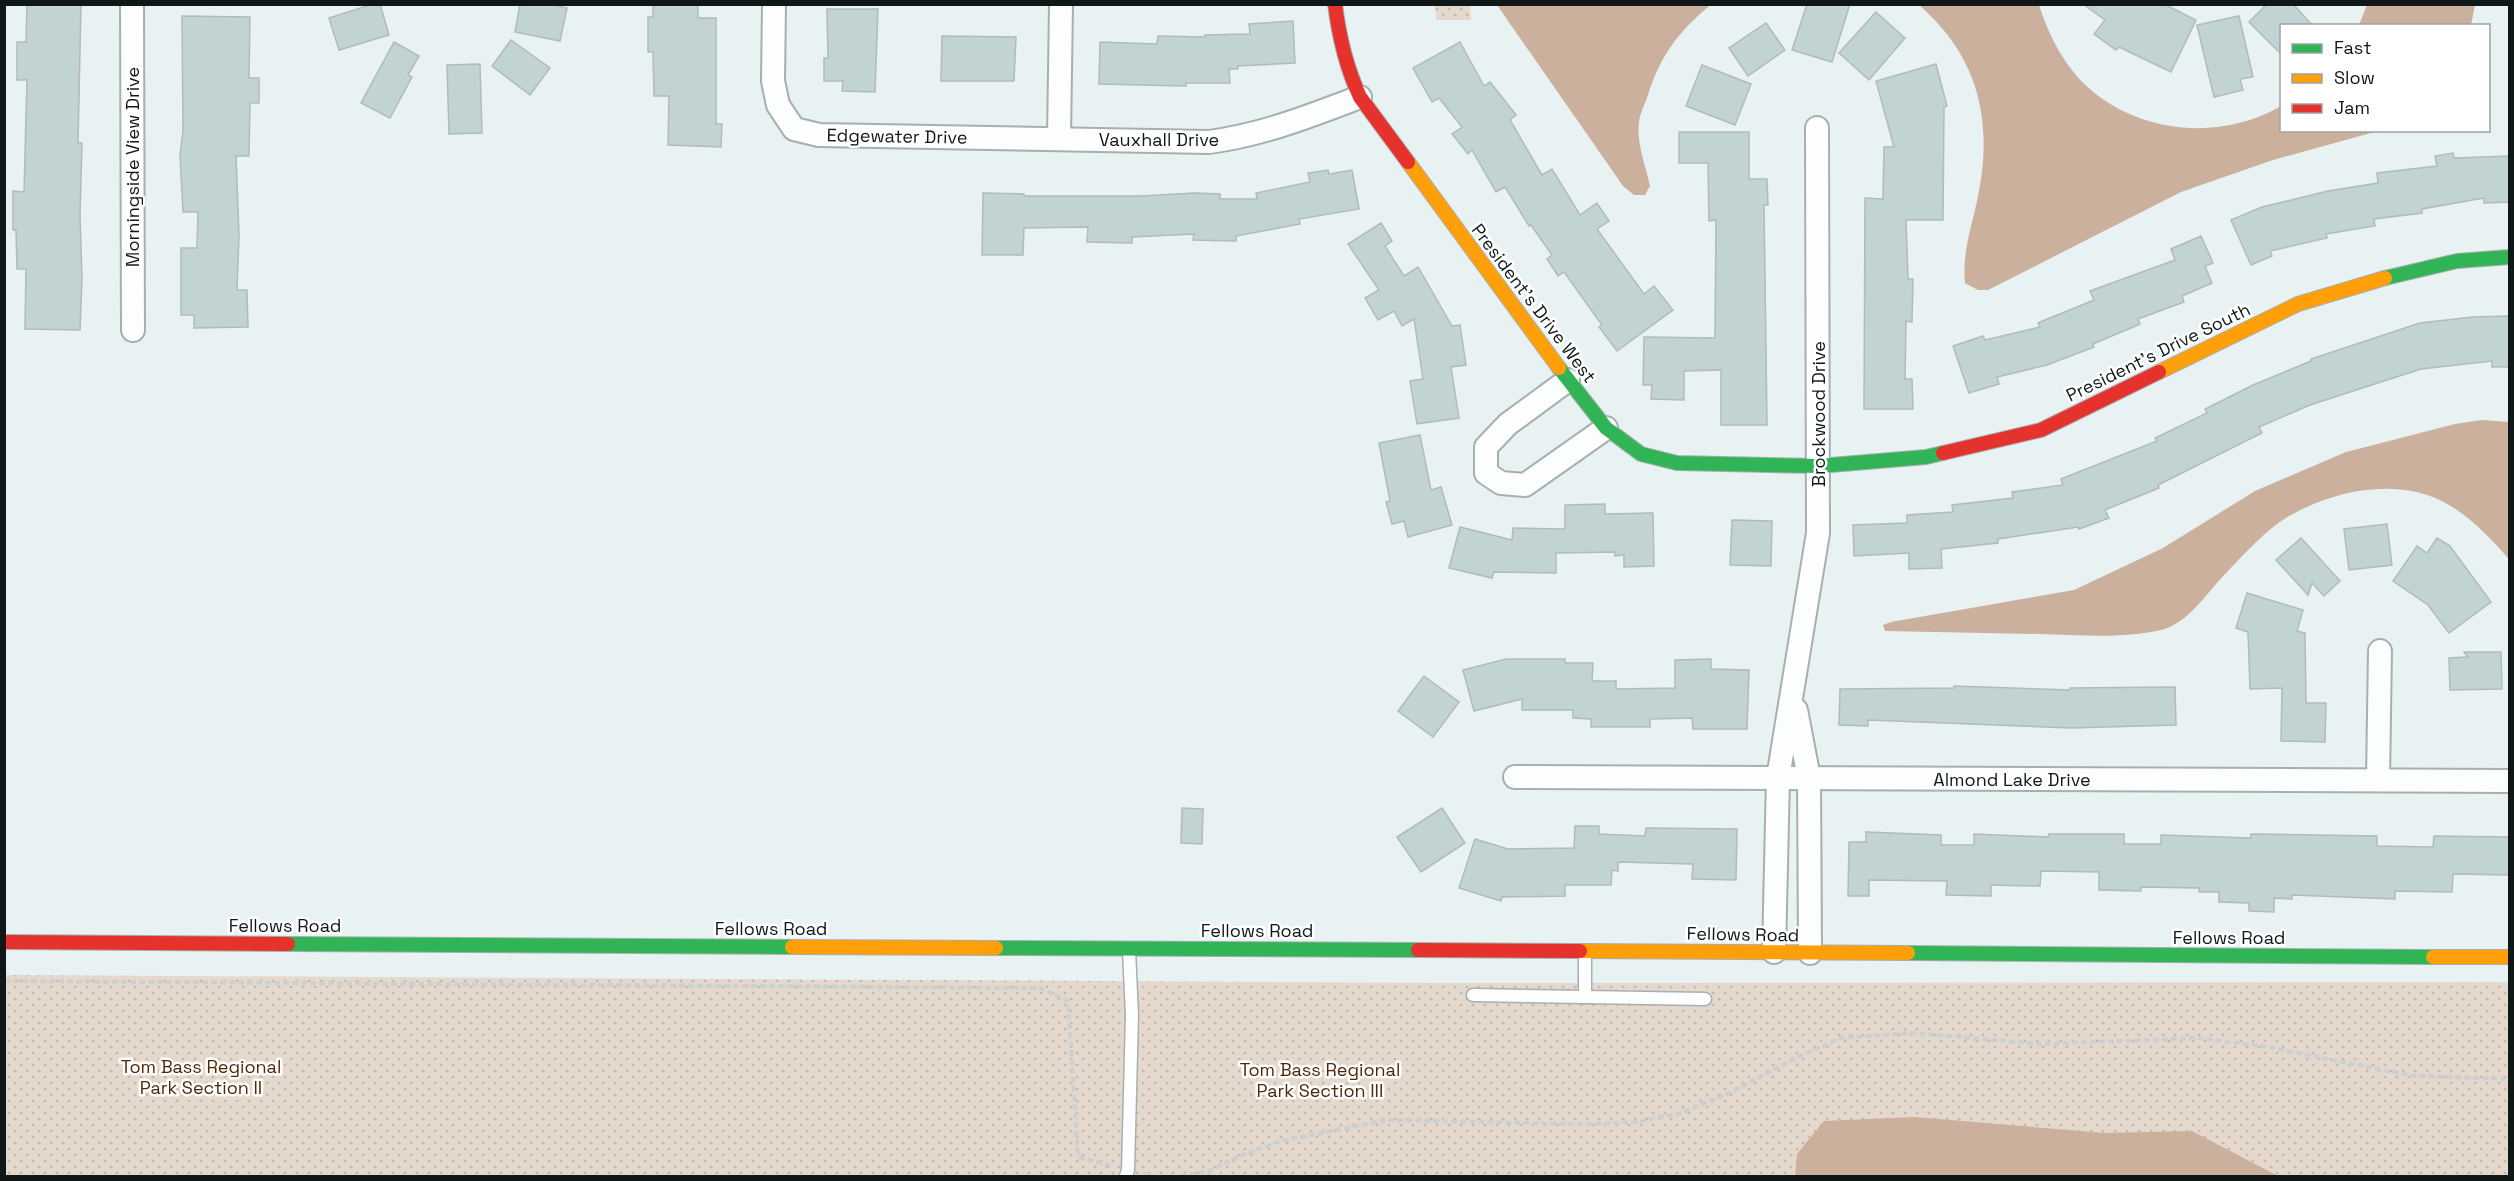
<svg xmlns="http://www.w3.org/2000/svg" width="2514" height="1181" viewBox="0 0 2514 1181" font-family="'Space Grotesk',sans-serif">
<defs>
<pattern id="park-dots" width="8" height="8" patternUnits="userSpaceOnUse" patternTransform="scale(1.5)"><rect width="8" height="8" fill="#e5d8cd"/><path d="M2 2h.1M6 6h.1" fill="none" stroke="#c3b9af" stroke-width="1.8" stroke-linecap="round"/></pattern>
</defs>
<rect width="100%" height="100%" fill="#e8f2f2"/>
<g fill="url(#park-dots)">
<path d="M1435,5h35l1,15h-35z"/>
<path d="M5,975l1454,8 1050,-1v194h-2504z"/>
</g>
<g fill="#cbb09d">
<path d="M1497,5h213c-32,28 -49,49 -62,90 -3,9 -8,18 -9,27 -3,20 7,45 11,64l-5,9h-11l-11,-9z"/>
<path d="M1919,5h120c10,31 26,63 52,85 53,45 132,50 190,16l1,24 96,1 -105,29 -92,32 -193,98h-10l-13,-7c-3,-29 6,-54 12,-82 17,-77 3,-143 -58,-196z"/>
<path d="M2367,5v-1l108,1 -4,20h-112z"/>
<path d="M2482,420l27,2v137c-18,-20 -36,-40 -60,-54 -49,-29 -114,-15 -160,11 -23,14 -43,36 -61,55 -20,19 -38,52 -67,59 -39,9 -83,5 -122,4 -52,-1 -103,-2 -154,-3l-2,-6 8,-3 183,-32 89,-42 92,-57 91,-39 109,-28z"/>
<path d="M1915,1117l189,16 88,-2 86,45h-483l2,-22 27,-33z"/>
</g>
<g fill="#c2d3d4" stroke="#b2baba" stroke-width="1.5">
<path d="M27,4h54l-3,139h4l-2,72 2,64 -2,51 -55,-1 1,-60h-9l-1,-39h-3v-39l11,1 3,-112h-10v-38h9z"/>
<path d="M373,4h7l9,31 -50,15 -10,-32z"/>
<path d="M520,4h29l18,4 -7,33 -45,-9z"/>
<path d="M653,4h45v14h18v106h6l-1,23 -53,-2 1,-49h-15l-1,-44h-5v-35h5z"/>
<path d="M1807,4h43l-18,58 -40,-12z"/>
<path d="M2083,4h81l32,16 -25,52 -52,-25 -3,3 -22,-16 11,-14z"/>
<path d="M2267,4h26l20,22h-31v29l-33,-33z"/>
<path d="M827,9h51l-3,83 -33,-1 1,-10h-19v-23h4z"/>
<path d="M1876,12l29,26 -36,42 -30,-27z"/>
<path d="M182,16l68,1 -1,61h10v25h-9l-1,53h-13l3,78 -2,56h10l1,37 -54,1v-13h-13v-67h16l1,-36h-15l-3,-57 3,-24z"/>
<path d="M2239,16l14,61 -13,2 3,11 -29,7 -17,-72z"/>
<path d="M1293,21l2,42 -57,3v3h-9l1,14h-44v3l-87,-2 1,-42 57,2 1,-8 47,1v-2l45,-1 -1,-10z"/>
<path d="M1766,23l19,27 -37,26 -19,-28z"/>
<path d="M942,36l74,1 -2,44h-73z"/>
<path d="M511,40l39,28 -20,27 -38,-29z"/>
<path d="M394,42l25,14 -11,19 4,2 -22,41 -29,-15z"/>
<path d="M1460,42l24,44 6,-4 26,33 -6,5 32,55 10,-6 28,46 17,-12 12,18 -12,8 47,65 10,-8 19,24 -56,41 -18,-24 3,-2 -38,-53 -6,4 -11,-17 5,-4 -21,-30 -2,1 -24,-39 -9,5 -24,-42 -4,4 -16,-20 10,-7 -23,-29 -7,4 -19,-34z"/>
<path d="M480,64l2,69 -33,1 -2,-69z"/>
<path d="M1936,64l11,42 -3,1 -1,113h-37l2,59h5l-1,43 -6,-1 -1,58h7l1,30h-49l1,-211 18,1 1,-52h10l-18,-66z"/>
<path d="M1702,65l49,19 -16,41 -49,-19z"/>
<path d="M1679,132h70v47h18l1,26h-4l3,220h-46v-55l-37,1v29l-33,-1 1,-14h-9l1,-48 71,1 1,-118 -7,1 -1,-58h-29z"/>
<path d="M2453,153l1,5 56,-2 -1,46 -25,1v-5l-62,11v4l-48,6 1,7 -49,8 1,4 -57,13 2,5 -21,9 -20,-45 31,-13 66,-16 50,-8 -1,-10 60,-7 -2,-10z"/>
<path d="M1328,170l1,4 23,-4 7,39 -60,10 1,5 -64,12v5l-43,-1 1,-6 -62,3v6l-45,-1 1,-15 -64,1 -1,27h-41l1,-62 41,1v2h117l54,-3 25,1v5h37l-1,-6 54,-11 -2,-9z"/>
<path d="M1381,223l11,18 -7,5 19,30 14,-9 34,59 8,-1 6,40 -15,2 8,51 -42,6 -7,-43 13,-2 -9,-60 -12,7 -8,-15 -16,9 -13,-22 14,-8 -31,-46z"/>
<path d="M2201,236l12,27 -8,3 7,17 -30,13 2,6 -46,17 2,5 -47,20 1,3 -47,18 -50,12 2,7 -30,9 -16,-47 30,-10 2,4 55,-13 -2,-4 56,-23 -4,-9 85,-31 -4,-11z"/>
<path d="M2510,316v51h-18v-6l-71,8 -111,36 -51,22 3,6 -104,52 1,3 -54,22 4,8 -30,11 -1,-2 -80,12v4l-57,6 1,19 -33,1v-16l-55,3 -1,-31 54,-2v-8l46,-3 -1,-7 61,-7 -1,-6 51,-7 -2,-6 96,-38 -2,-3 52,-25 -2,-4 48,-24 58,-24v-2l109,-36 53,-6z"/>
<path d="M1420,435l11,55 10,-3 11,38 -44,12 -4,-16 -12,3 -6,-22 4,-1 -11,-58z"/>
<path d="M1605,504v10l48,-1 1,53 -30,1v-12l-9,1v-4l-59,1v20l-62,-1 -2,6 -43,-10 11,-41 52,13 1,-12 52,1v-24z"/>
<path d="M1732,520l40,1 -1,45 -41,-1z"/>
<path d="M2387,524l5,41 -43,5 -5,-41z"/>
<path d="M2301,538l39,43 -16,15 -12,-13 -4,12 -32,-35z"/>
<path d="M2437,538l13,8 41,56 -42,31 -21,-28 -35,-24 24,-35 10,7z"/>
<path d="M2247,593l56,17 -6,21 8,2 1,70h20l-1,39 -44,-1 1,-53 -32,1 -2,-57 -12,-4z"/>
<path d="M2464,652h37l1,37 -52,1 -1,-32 19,-1z"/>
<path d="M1506,659h59v4h28l-1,18h24v8l59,-1v-28l36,-1v10l38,1 -2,59h-54l-1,-11 -42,1v8h-59v-8l-18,-1v-8h-51v-11l-48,12 -11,-41z"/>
<path d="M1424,676l35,26 -26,35 -35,-26z"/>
<path d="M1954,686l116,4v-2l105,-1 1,38 -105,3 -203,-8v6l-29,-1 1,-36 114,-1z"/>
<path d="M1182,808l21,1 -1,35 -21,-1z"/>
<path d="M1442,808l23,35 -44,29 -24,-35z"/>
<path d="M1575,826h24v8l46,2 1,-8 91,1 -1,51 -44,-1 1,-15 -75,-2v9l-6,-1 -1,15h-46v11l-63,1 -1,4 -42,-13 16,-49 33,10 66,-1z"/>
<path d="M1866,832l75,3v10h33v-11l75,3v-3h75v10h37v-9l90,3v-4l126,2v10l56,1 1,-11 76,1v38l-57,-1 -1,18 -57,-1v8l-103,-4v4l-18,-1v14l-25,-1v-8l-30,-1v-10h-20v-4l-58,-1v4l-42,-1v-18l-58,-1 -1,15 -49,-1v11l-45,-1 1,-14 -78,-1v16h-21l1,-54h17z"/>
</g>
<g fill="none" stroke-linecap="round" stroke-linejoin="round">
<g stroke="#a7afaf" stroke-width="15">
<g id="lane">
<path d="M1585,951v46"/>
<path d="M1473,995l232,4"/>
<path d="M1126,1176l2,-6 4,-155 -3,-65"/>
</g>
</g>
<g stroke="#a7afaf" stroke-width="26">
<g id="street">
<path d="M132,4l1,326"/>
<path d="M774,4l-1,77 5,24 16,24 25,6 390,7c56,-8 98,-25 151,-45"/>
<path d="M1059,138l2,-134"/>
<path d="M1568,380l-60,44 -22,23v26l15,10 24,2 81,-57"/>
<path d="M1796,710l13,68 1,175"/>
<path d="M1515,777l995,4"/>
<path d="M2378,780l2,-129"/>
<path d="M1774,952l4,-174 40,-245 -1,-405"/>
</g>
</g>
<g stroke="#a7afaf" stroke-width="16">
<g id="fast">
<path d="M2385,278l72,-17 53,-4"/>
<path d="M1559,368l47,60 35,26 36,9 142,3 107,-9 17,-4"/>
<path d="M288,944l504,3"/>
<path d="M996,948l422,2"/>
<path d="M1908,953l525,4"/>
</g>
</g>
<g stroke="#a7afaf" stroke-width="16">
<g id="slow">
<path d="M1408,162l151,206"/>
<path d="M2159,372l139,-68 87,-26"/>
<path d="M792,947l204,1"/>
<path d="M1580,951l328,2"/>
<path d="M2433,957h77"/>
</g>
</g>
<g stroke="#a7afaf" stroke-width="16">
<g id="jam">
<path d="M1335,4c4,33 11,63 25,93l48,65"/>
<path d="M1943,453l98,-23 118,-58"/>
<path d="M4,942l284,2"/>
<path d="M1418,950l162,1"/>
</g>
</g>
<g stroke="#cdd0d0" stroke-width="4" stroke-dasharray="6 3" stroke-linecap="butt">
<path d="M4,981l1036,7 28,13 10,156 35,9"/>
<path d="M1144,1174l9,2"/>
<path d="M1181,1176l28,-5 33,-16 39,-14 106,-21 200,4 49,-2 45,-9 48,-20 69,-36 43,-19 68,-5 132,11 157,-6 65,8 150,30 97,3"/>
</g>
<use href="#lane" stroke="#fcfdfd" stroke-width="12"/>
<use href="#street" stroke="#fcfdfd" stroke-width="22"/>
<use href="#fast" stroke="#30b455" stroke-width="14"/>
<use href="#slow" stroke="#ff9f0a" stroke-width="14"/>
<use href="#jam" stroke="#e5322d" stroke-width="14"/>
</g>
<g text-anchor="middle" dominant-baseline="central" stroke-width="5" stroke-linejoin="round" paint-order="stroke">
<g font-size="18" fill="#101717" stroke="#fff">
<text transform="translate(897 136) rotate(1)">Edgewater Drive</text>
<text x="1159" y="139">Vauxhall Drive</text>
<text transform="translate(132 167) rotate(-90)">Morningside View Drive</text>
<text transform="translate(1534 303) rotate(53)">President's Drive West</text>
<text transform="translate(2158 352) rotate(-26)">President's Drive South</text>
<text transform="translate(1818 414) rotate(-90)">Brockwood Drive</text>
<text x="2012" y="779">Almond Lake Drive</text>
<text x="285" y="925">Fellows Road</text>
<text x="771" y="928">Fellows Road</text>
<text x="1257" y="930">Fellows Road</text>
<text transform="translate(1743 934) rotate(1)">Fellows Road</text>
<text x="2229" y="937">Fellows Road</text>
</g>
<g font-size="18" fill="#512606" stroke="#fff">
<text x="201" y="1066">Tom Bass Regional<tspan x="201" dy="21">Park Section II</tspan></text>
<text x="1320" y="1069">Tom Bass Regional<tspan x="1320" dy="21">Park Section III</tspan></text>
</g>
</g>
<rect width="2514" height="1181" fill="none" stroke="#101717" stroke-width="12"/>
<rect x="2280" y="24" width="210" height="108" fill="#ffffff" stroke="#9fa2a2" stroke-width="1.5"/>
<rect x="2292" y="44" width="30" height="9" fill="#30b455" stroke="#9fa2a2" stroke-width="1.5"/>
<text x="2334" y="54" font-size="18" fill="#101717">Fast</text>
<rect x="2292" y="74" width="30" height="9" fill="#ff9f0a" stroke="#9fa2a2" stroke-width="1.5"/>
<text x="2334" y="84" font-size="18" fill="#101717">Slow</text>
<rect x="2292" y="104" width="30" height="9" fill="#e5322d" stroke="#9fa2a2" stroke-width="1.5"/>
<text x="2334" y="114" font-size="18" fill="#101717">Jam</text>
</svg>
